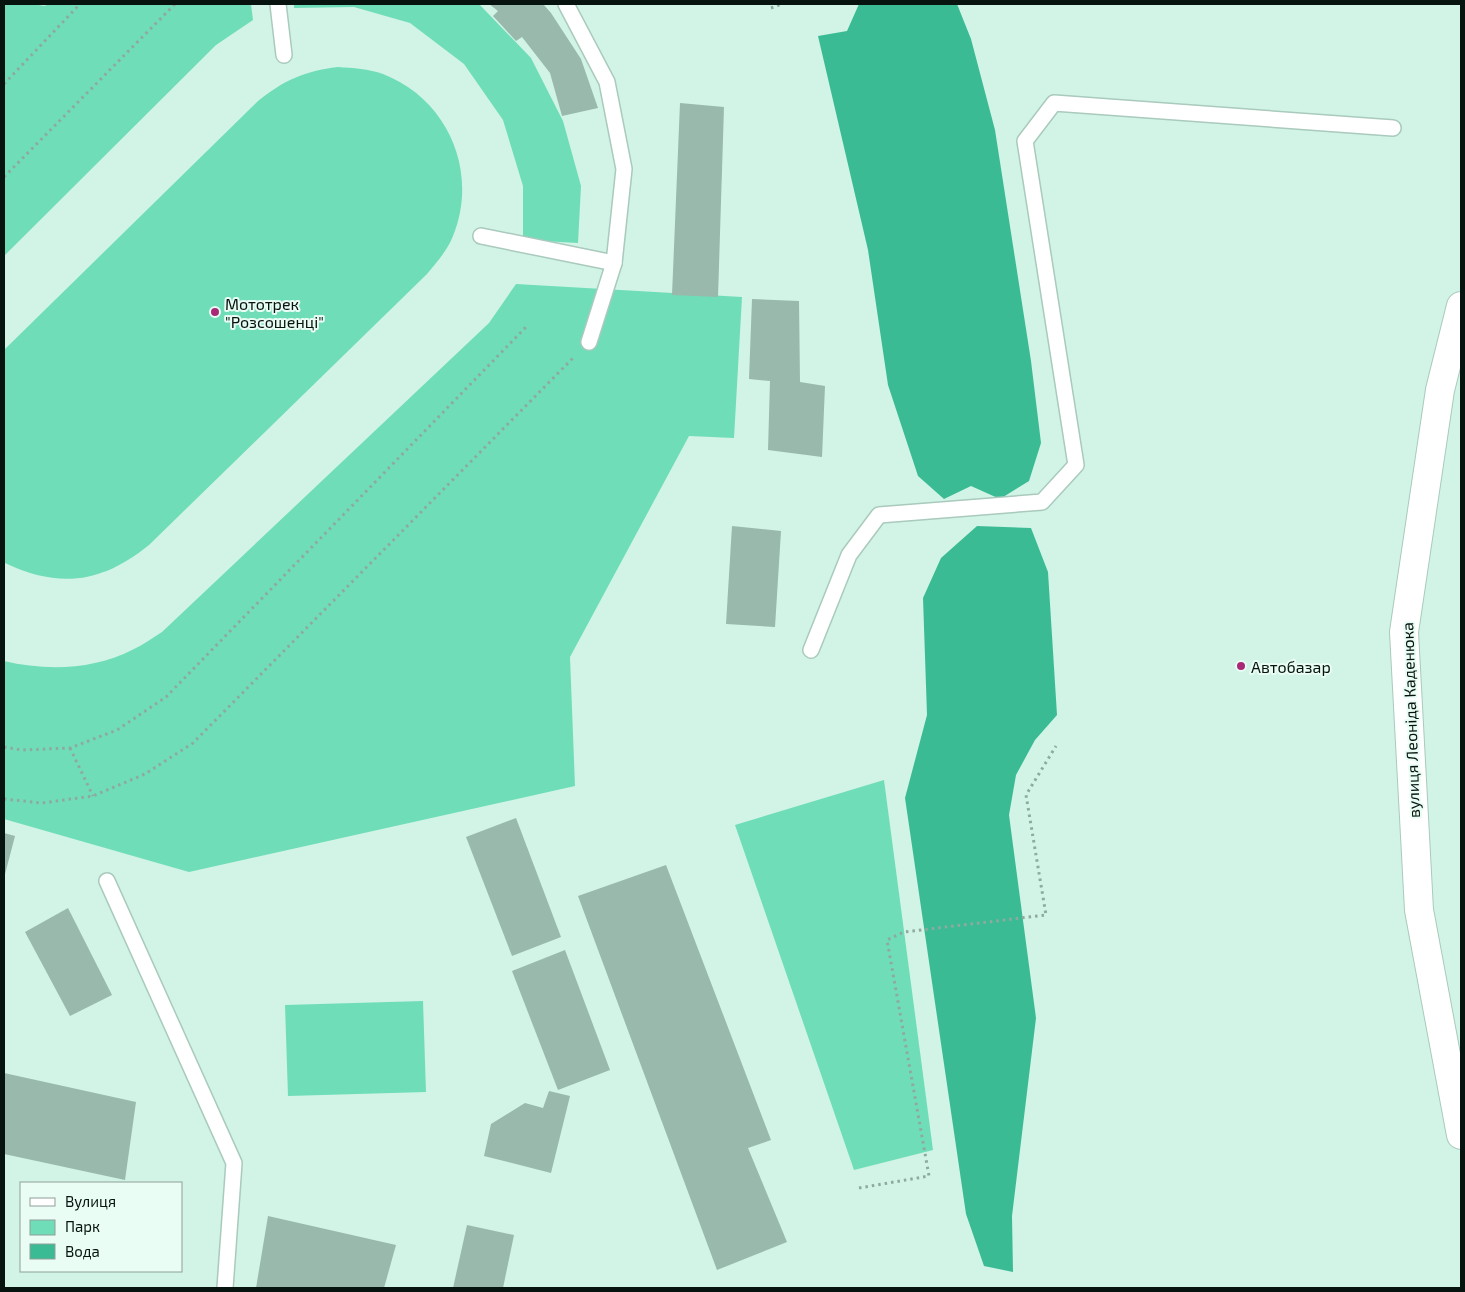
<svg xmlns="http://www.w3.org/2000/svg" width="1465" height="1292" viewBox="0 0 1465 1292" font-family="'Exo 2',sans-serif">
<rect width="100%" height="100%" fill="#d1f4e6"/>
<g fill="#6fddb8">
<path d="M4,4h28l13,2 2,-2h204l2,16 -37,25 -212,211z"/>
<path d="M294,4h185l52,54 32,63 18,65 -3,57 -55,-3v-54l-20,-66 -39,-56 -54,-41 -56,-16 -60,1z"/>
<path d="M338,67c15,1 31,2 45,7 65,25 96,98 70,162 -6,15 -16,26 -26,38l-278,271c-47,38 -89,44 -144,18l-1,-1v-212l254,-249c26,-21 47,-30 80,-34z"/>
<path d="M516,284l226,13 -8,141 -45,-2 -119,221 5,129 -386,86 -185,-53v-158c42,10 89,9 128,-11 11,-5 20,-12 30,-18l327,-309z"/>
<path d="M884,780l49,370 -79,20 -119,-345z"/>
<path d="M423,1001l3,91 -138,4 -3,-91z"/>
</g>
<g fill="#3bbb94">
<path d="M859,4h98l14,35 24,91 36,231 10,82 -12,38 -29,18 -29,-13 -27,13 -26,-23 -30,-91 -20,-135 -50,-214 29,-5z"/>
<path d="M977,526l54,2 17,44 9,143 -22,25 -19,35 -7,40 27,203 -24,198 1,56 -29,-6 -18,-52 -61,-416 22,-83 -4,-117 18,-40z"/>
</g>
<g fill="#98b9ac">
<path d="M489,4h54l8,9 30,46 17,49 -36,8 -12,-43 -28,-36 -6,4 -23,-25 5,-5z"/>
<path d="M680,103l44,4 -6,190 -46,-2z"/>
<path d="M752,299l47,2 1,81 25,4 -3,71 -54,-7 2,-69 -21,-2z"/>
<path d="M732,526l49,5 -6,96 -49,-3z"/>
<path d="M516,818l45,119 -49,19 -46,-119z"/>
<path d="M4,833l11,3 -11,42z"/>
<path d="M666,865l105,275 -23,8 39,94 -70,28 -139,-374z"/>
<path d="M68,908l44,87 -42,21 -45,-84z"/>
<path d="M565,950l45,120 -52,20 -46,-119z"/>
<path d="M4,1073l132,29 -11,78 -121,-26z"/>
<path d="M549,1091l21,5 -19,77 -67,-17 7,-32 34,-21 18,5z"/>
<path d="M268,1216l128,29 -12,43h-128z"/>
<path d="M467,1225l47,10 -11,53h-50z"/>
</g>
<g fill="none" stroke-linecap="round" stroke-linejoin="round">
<g stroke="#a9cabc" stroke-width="18">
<g id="lane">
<path d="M278,4l6,51"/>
<path d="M566,4l41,78 17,87 -10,94 -25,79"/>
<path d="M481,236l133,27"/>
<path d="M811,650l38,-95 30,-40 163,-13 34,-37 -51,-324 29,-38 339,25"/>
<path d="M107,881l127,282 -9,125"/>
</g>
</g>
<g stroke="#a9cabc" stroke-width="30">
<path id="secondary" d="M1461,306l-21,84 -36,242 15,278 42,225"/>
</g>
<g stroke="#8eaa9f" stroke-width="3" stroke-dasharray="2.5 4" stroke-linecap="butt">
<path d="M771,8l11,-4"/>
<path d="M4,84l76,-80"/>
<path d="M4,177l171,-173"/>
<path d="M4,747l18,3 48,-2 47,-18 49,-33 361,-371"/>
<path d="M70,748l23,48"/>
<path d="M4,799l38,4 51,-7 52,-22 48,-31 382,-387"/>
<path d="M859,1188l70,-12 -42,-236 17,-8 142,-17 -20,-120 30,-49"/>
</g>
<use href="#lane" stroke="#fff" stroke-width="15"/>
<use href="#secondary" stroke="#fff" stroke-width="28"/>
</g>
<g fill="#aa2976" stroke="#e9fdf5" stroke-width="2">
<circle cx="215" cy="312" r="5"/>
<circle cx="1241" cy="666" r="5"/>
</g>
<g text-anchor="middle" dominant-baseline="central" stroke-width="4" stroke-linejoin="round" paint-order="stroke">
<g font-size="16" fill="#07130e" stroke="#e9fdf5" text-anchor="start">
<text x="225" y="303">Мототрек<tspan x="225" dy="18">"Розсошенці"</tspan></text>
<text x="1251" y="666">Автобазар</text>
</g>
<g font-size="16" fill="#07130e" stroke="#e9fdf5">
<text transform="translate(1410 720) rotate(-92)">вулиця Леоніда Каденюка</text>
</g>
</g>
<rect width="1465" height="1292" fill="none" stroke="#07130e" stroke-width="10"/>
<rect x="20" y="1182" width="162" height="90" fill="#e9fdf5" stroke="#8f9f99"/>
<rect x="30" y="1198" width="25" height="8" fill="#ffffff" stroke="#8f9f99"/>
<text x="65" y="1207" font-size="15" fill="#07130e">Вулиця</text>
<rect x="30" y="1220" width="25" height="15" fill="#6fddb8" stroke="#8f9f99"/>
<text x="65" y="1232" font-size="15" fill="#07130e">Парк</text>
<rect x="30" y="1244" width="25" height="15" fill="#3bbb94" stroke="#8f9f99"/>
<text x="65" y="1257" font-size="15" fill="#07130e">Вода</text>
</svg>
